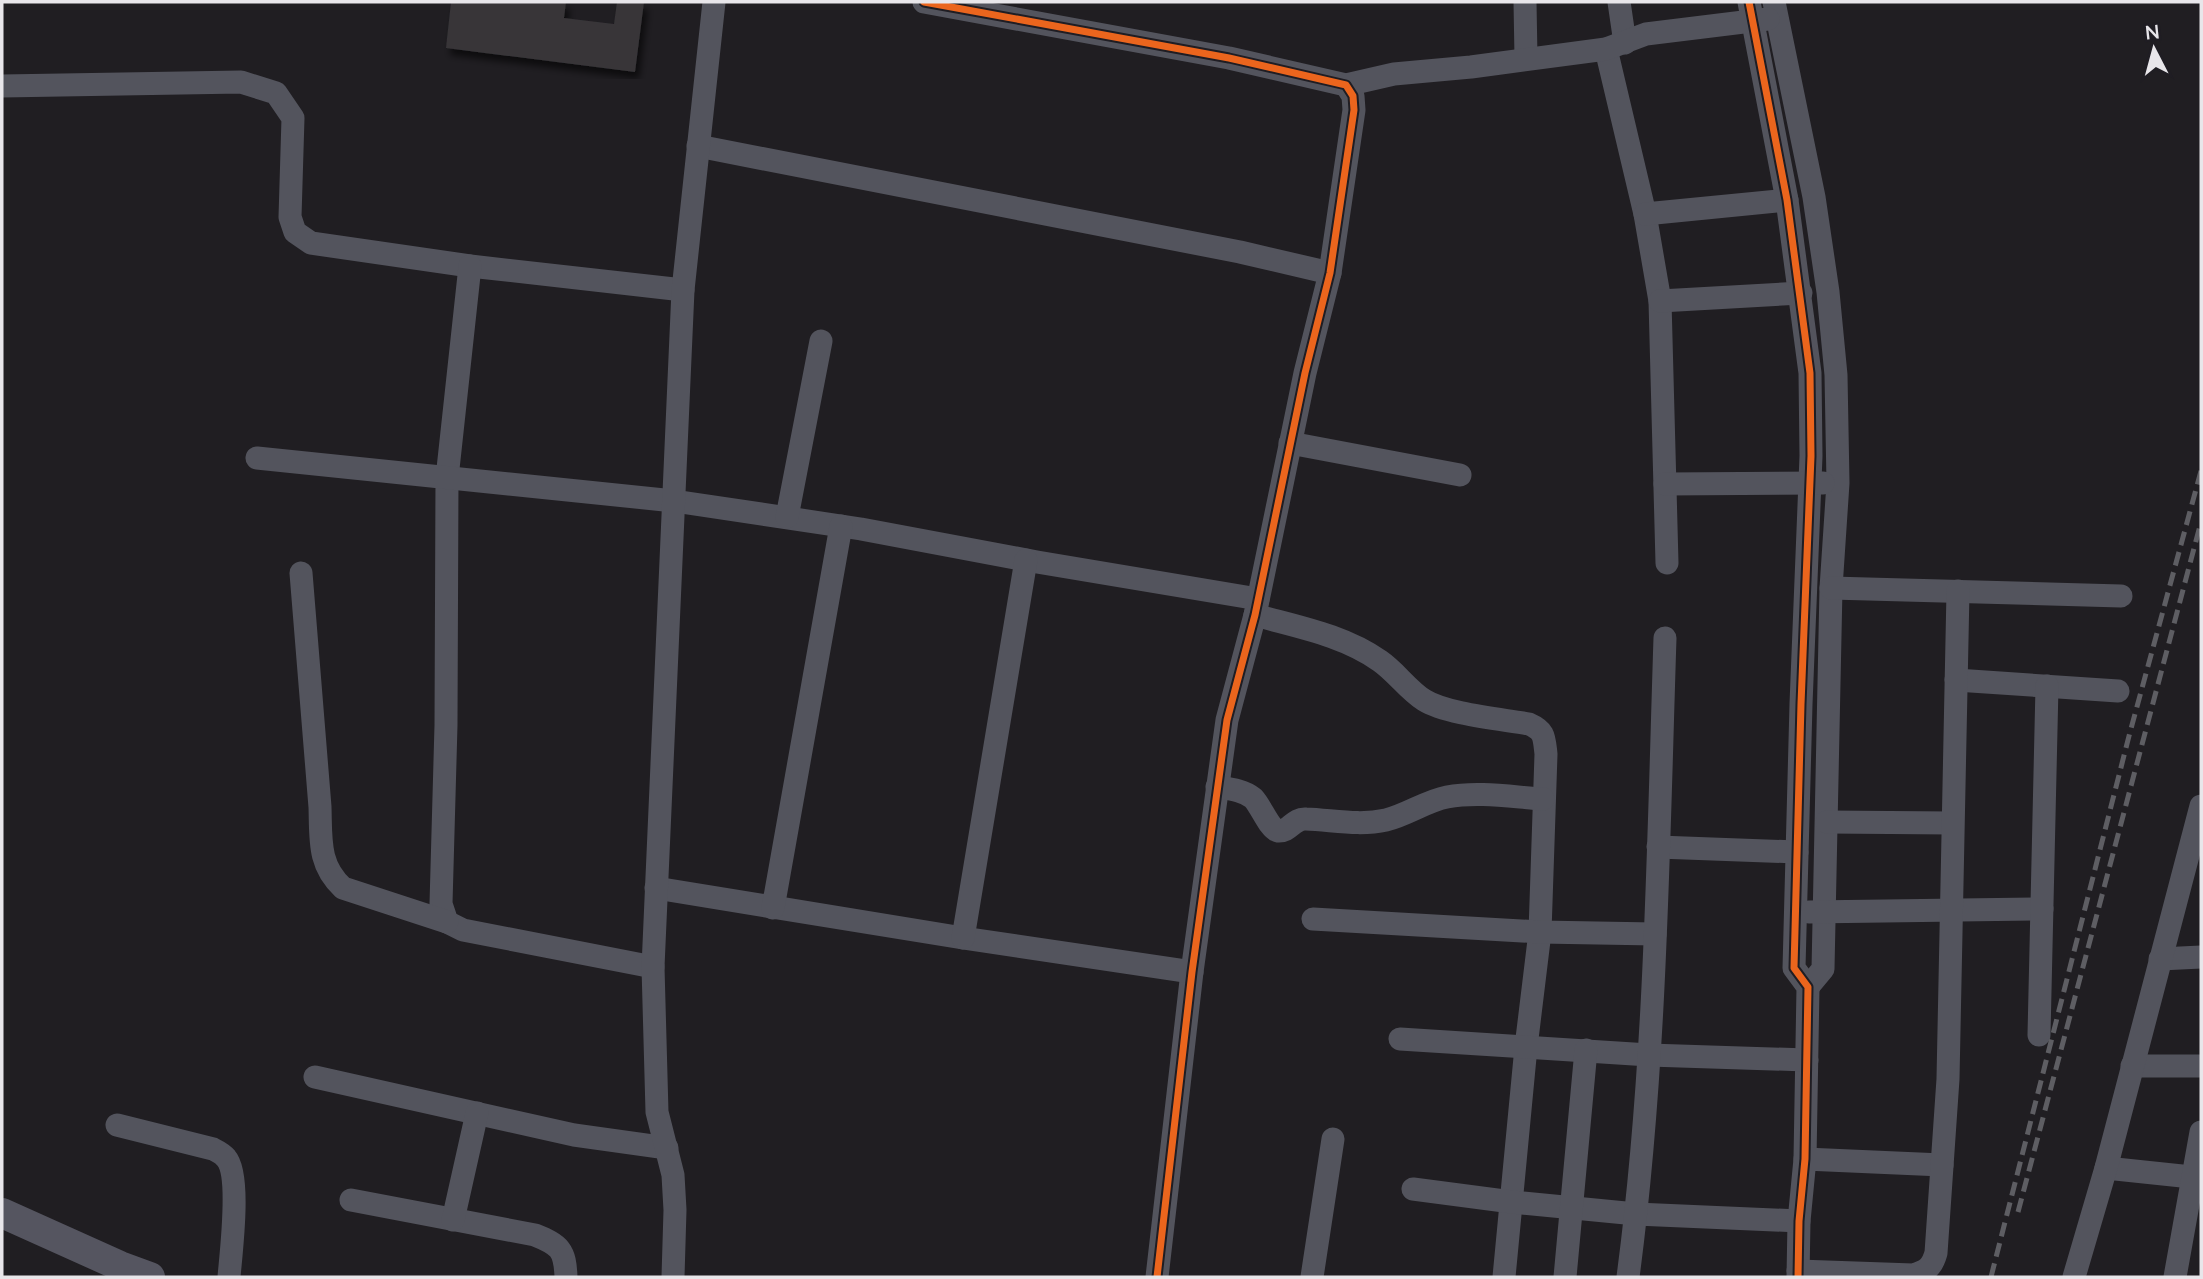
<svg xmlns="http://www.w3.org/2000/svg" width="2203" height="1279" viewBox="0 0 2203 1279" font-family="Lato,sans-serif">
<defs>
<filter id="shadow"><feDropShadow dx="4" dy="7" stdDeviation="3.5" flood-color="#0009"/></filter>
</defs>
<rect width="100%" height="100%" fill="#201e22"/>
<path fill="#373538" filter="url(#shadow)" d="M451,2h115l-2,16 50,6 3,-22h27l-9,70 -189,-24z"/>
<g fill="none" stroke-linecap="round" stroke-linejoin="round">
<g stroke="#53545d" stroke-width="23">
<path d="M924,2l305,56 117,27 7,11 1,14 -24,163 -25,100 -50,242 -28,105 -35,252 -35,305"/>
<path d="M1525,2l1,56"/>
<path d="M1619,2l6,41"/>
<path d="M1749,2l38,198 23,173 1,83 -10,248 -7,264 14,19 -3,172 -6,62 -1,56"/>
<path d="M1774,2l40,195 14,95 8,83 2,108 -7,105 -8,381 -15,18"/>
<path d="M1606,49l39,165 15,87 7,262"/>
<path d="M1346,85l48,-11 77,-7 135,-18 40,-15 122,-15"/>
<path d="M2,86l239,-4 35,11 17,25 -3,99 5,15 16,11 159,23 213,24"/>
<path d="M698,146l542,106 90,21"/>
<path d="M1645,214l142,-14"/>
<path d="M470,266l-23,212 -1,247 -5,179 6,18 16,8 190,37"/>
<path d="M1660,301l141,-8"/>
<path d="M1290,443l170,32"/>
<path d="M257,458l417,43 187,28 176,33 221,37"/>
<path d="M1665,484l158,-1"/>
<path d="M787,517l34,-176"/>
<path d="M301,573l19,234c1,33 -2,58 23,81l104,34"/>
<path d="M1831,588l290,8"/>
<path d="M1255,615c43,12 88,20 125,46 16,11 28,29 44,39 22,14 77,19 105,24 16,7 15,13 17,30l-6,178 -14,115 -22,230"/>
<path d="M1956,680l162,11"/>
<path d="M1217,787c13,2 26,3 36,11 8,8 17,32 25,33 12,1 15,-13 28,-12 27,1 53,7 80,1 21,-5 40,-19 61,-23 31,-6 65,0 96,2"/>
<path d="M1827,822l125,1"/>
<path d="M1658,847l139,5"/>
<path d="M656,888l307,50 229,34"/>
<path d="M773,908l68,-382"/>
<path d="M1809,912l233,-3"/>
<path d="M1313,919l227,13 115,2"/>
<path d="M963,938l63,-378"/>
<path d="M2160,959l41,-2"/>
<path d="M2039,1035l8,-349"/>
<path d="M1400,1039l249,16 158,5"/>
<path d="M2132,1066h69"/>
<path d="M315,1077l259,58 93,13"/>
<path d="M117,1125l96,24c4,2 10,5 13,9 15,17 5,95 3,119"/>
<path d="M1805,1159l137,6"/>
<path d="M2106,1168l95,10"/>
<path d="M1413,1189l99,13 124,12 163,7"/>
<path d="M351,1200l184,35c25,10 30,15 31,42"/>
<path d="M453,1220l24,-107"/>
<path d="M1798,1271l115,4c14,-4 19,-8 23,-22l12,-174 10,-488"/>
<path d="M673,1277l2,-67 -2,-35 -16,-63 -4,-145 30,-677 31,-288"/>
<path d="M1312,1277l21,-138"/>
<path d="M1565,1277l21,-227"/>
<path d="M1628,1277c28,-211 30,-426 37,-639"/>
<path d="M2074,1277l32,-109 95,-362"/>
<path d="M2175,1277l26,-145"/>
</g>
<path stroke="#555560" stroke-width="30" d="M2,1213l118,53 30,11"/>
<g stroke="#5e5e63" stroke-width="5" stroke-dasharray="14 7" stroke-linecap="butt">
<path d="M2018,1212l183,-690"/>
<path d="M1991,1277l138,-541 72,-265"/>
</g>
<g stroke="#1f1d23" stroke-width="11">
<g id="cycleway">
<path d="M924,2l305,56 117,27 7,11 1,14 -24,163 -25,100 -50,242 -28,105 -35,252 -35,305"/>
<path d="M1749,2l38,198 23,173 1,83 -10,248 -7,264 14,19 -3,172 -6,62 -1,56"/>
</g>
</g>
<use href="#cycleway" stroke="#eb651d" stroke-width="7"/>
</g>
<rect width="2203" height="1279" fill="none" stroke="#e8e6ea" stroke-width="7"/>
<g transform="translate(2154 49) rotate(354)" stroke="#1f1d23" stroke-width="5" paint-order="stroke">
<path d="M0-5L12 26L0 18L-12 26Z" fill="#e8e6ea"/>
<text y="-10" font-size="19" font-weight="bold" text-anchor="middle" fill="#e8e6ea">N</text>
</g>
</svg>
